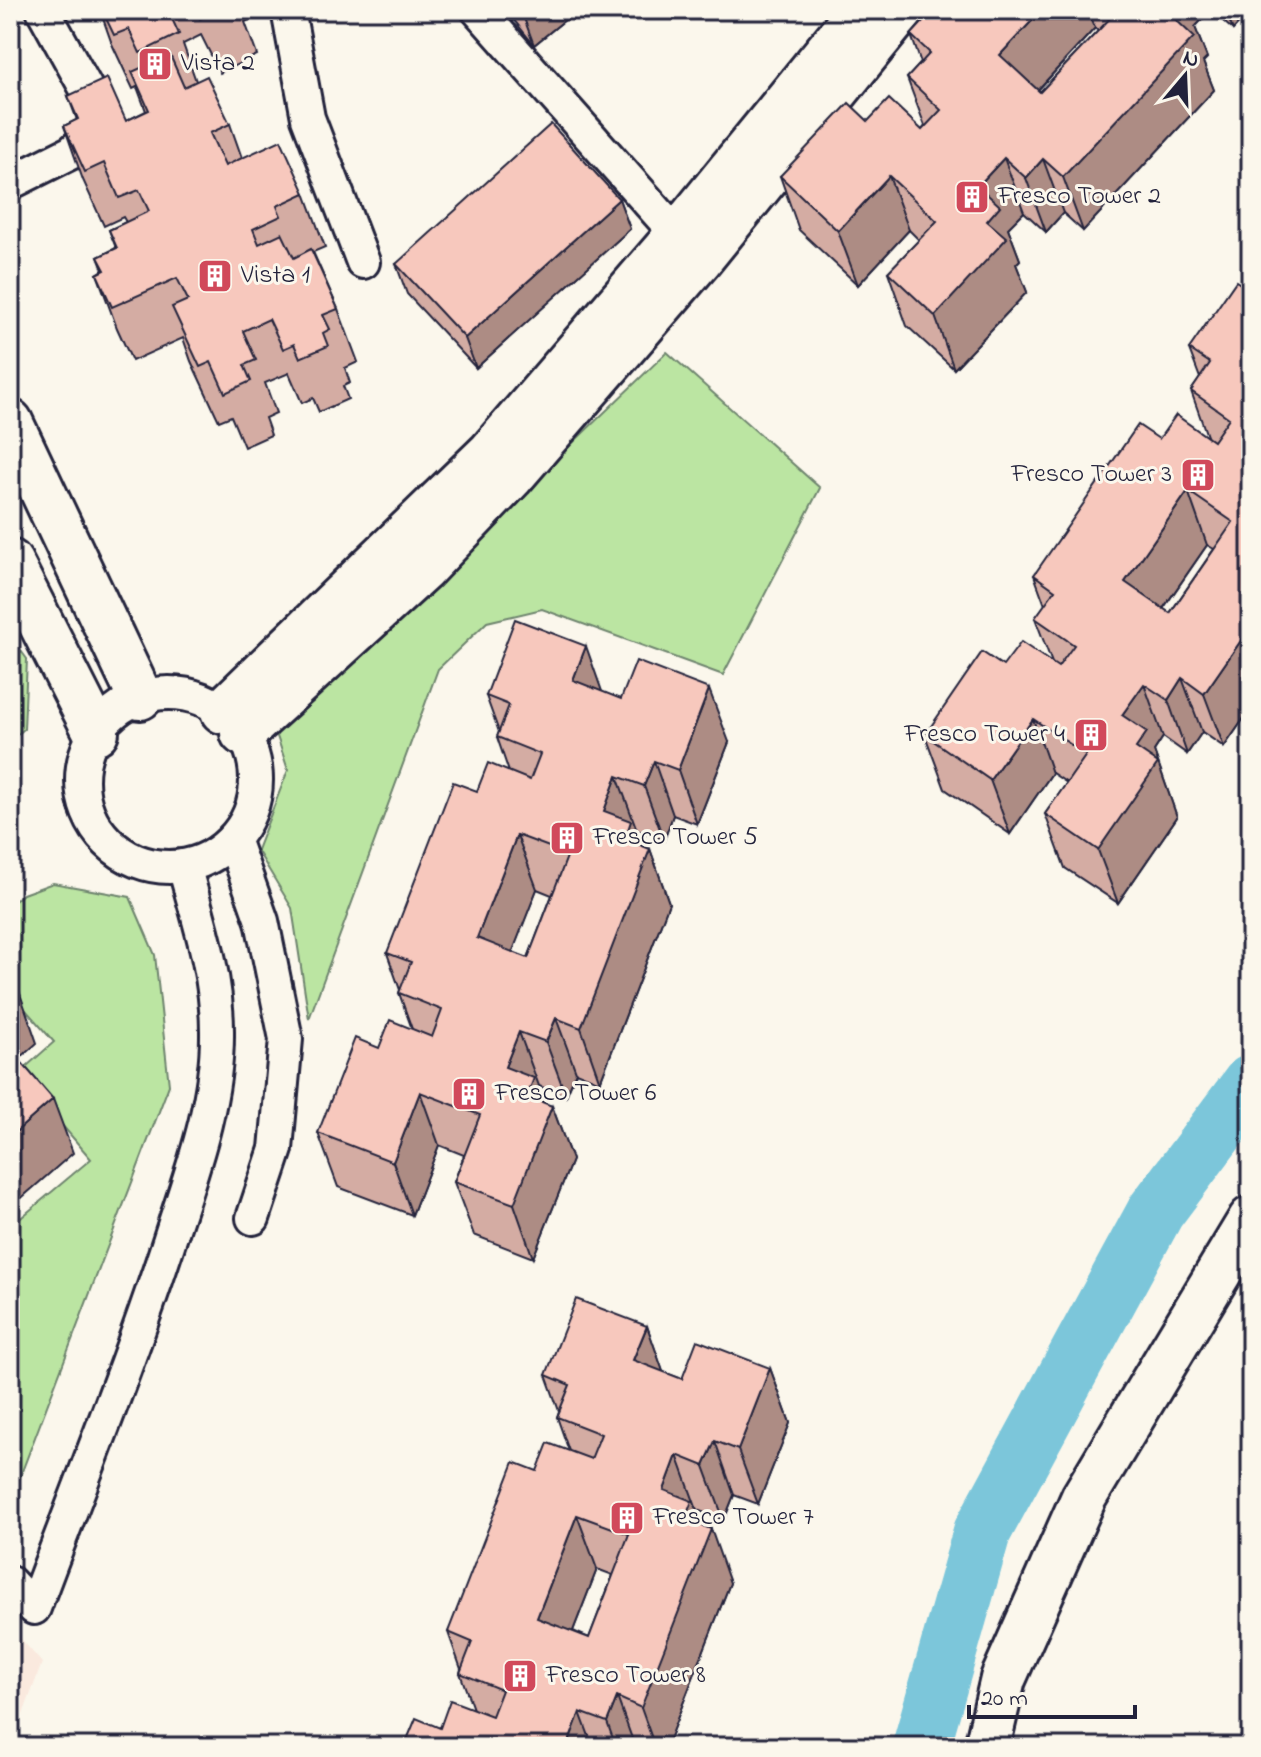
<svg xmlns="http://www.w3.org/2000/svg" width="1261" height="1757" viewBox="0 0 1261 1757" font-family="'Indie Flower',sans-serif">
<rect width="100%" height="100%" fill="#fbf7ec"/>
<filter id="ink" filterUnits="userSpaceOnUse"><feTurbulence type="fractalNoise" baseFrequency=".0125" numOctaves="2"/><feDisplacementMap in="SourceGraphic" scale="16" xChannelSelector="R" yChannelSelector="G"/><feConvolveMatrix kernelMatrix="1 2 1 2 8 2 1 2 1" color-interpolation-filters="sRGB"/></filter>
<g filter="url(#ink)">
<path fill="#fae9de" d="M10,1626l32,37 -31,84h-1z"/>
<g fill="#bbe5a2" stroke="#6e846e" stroke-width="2">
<path d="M667,352l153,136 -97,187 -181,-66 -55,13 -49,47 -129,350 -17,-111 -35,-58 31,-80 -13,-40z"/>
<path d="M10,636l17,23 -3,70 -14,12z"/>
<path d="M53,883l77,14 25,58 14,130 -159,418v-276l81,-68 -53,-62 -28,-16 44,-39 -44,-50v-87l13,-11z"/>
</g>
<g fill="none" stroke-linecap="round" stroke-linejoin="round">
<path stroke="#7bc6da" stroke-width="58" d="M921,1747l61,-215 174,-321 95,-127"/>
<g stroke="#22223b" stroke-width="38">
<g id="service">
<path d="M288,10l20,108 55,144"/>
<path d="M478,10l213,240"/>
<path d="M10,183l62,-31 25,-23 -6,-32 -48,-87"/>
<circle cx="169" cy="780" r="87"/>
<path d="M233,839l29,82 24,118 -10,110 -23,69"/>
<path d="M10,1583l24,25c47,-127 99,-253 140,-382 20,-61 44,-129 43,-195 0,-57 -18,-110 -33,-165"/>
</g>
</g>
<g stroke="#22223b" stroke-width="50">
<g id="minor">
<path d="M10,422l130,275"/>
<path d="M10,562l86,170"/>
<path d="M223,711l267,-258 186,-216 185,-227"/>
<path d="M243,733l179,-163 89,-93 190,-219 201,-248"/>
<path d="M987,1747l16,-68 81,-182 167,-278"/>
</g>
</g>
<use href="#service" stroke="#fbf7ec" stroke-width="32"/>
<use href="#minor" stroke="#fbf7ec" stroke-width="44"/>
</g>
<g fill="#d4aca3" stroke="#22223b" stroke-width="2" fill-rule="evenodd">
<path d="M100,10h164l1,2 -20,10 12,33 -37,18 -19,-38 -18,9 13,37 34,43 12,34 63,35 20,54 -12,5 25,57 20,53 -13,6 5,15 -7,3 5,13 -29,13 -6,-14 -11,5 -13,-30 -24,10 11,30 -11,5 6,17 -27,12 -13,-31 -12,5 -28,-60 -8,-23 -51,23 -15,-33 -20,-54 6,-4 -5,-13 18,-9 -7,-18 17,-8 -3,-5 -19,9 -21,-46 -19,-54 13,-6 -9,-24 58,25 20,-10 -9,-24 -4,2 -21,-45z"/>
<path d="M506,10h71l-43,35z"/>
<path d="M934,10h317v2l-1,-1 -17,19 -22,-20 -16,17 12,31 -4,4 11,28 -131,141 -20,-18 -17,19 -22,-20 -16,16 12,32 -4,4 11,28 -73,77 -47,-43 -19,-54 31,-32 -10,-10 -51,55 -59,-55 -19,-54 88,-55 54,9 3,-4 -18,-48 14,-15 -10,-28zM1095,28l3,3 -58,61 -2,-2z"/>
<path d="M619,199l11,30 -154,139 -69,-74 -11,-30z"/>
<path d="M1251,291v417l-27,39 -22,-15 -15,22 -24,-17 -9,14 23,66 -59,86 -53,-35 -20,-54 22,-31 -15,-10 -42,61 -65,-45 -20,-54 78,-69 49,-3 -17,-45 10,-13 -11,-30 125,-136 48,-3 -16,-45 9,-13 -11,-29zM1207,545l7,4 -44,64 -7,-4z"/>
<path d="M602,692l127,50 -32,82 -24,-9 -9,25 -27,-10 -1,3 4,12 10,4 19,54 -69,179 -24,-10 -10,24 -27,-10 -1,2 5,15 9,3 20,54 -39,98 -59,-23 -20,-53 10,-27 -25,-10 -27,70 -74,-28 -20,-54 61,-85 33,-19 -13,-36 1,-3 -13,-37 90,-162 32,-19 -12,-35 2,-5 -13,-36zM537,889l15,6 -24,63 -16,-6z"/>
<path d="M647,1326l16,46 19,7 88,-11 20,55 -32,81 -24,-9 -10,25 -27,-10 -1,2 5,13 29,58 -64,164h-262l69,-38 -13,-36 1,-4 -13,-37 89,-161 32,-20 -12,-34 2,-6 -13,-36zM597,1569l16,6 -24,63 -16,-7z"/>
</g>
<g fill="#ad8c84" stroke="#22223b" stroke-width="2">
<path d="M521,10h56l-43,35z"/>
<path d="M1042,10h46l7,18 -75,81 -20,-54z"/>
<path d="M1175,10h36l-16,17 12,31 -4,4 11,28 -131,141 -20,-54 111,-159z"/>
<path d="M1225,10h25v1l-17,19z"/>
<path d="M1004,158l20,54 -16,16 12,32 -4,4 11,28 -73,77 -19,-53 43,-130z"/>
<path d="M1043,159l20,54 -17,19 -20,-54z"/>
<path d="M889,176l20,54 -51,55 -20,-54z"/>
<path d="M619,199l11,30 -154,139 -11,-30z"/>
<path d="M1188,491l19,54 -63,91 -19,-54z"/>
<path d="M1251,626v82l-27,39 -20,-53z"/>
<path d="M586,646l19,54 -32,-20z"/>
<path d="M1182,678l20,54 -15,22 -19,-54z"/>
<path d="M1144,684l19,53 -9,14 23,66 -59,86 -20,-53 24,-135z"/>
<path d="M709,689l20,53 -32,82 -19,-54z"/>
<path d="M1033,719l19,54 -42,61 -20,-54z"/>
<path d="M654,761l19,54 -9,25 -20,-54z"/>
<path d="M617,776l20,54 -1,3 9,27 5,-11 19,54 -69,179 -19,-54 23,-217z"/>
<path d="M517,835l20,54 -40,103 -20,-54z"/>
<path d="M18,988l19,55 -27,24v-72z"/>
<path d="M556,1018l20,54 -10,24 -20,-54z"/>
<path d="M519,1032l20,54 -1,2 10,28 4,-10 20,54 -39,98 -19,-54 -9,-137z"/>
<path d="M420,1092l19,53 -27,70 -19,-53z"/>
<path d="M53,1099l20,54 -63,55v-71z"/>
<path d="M647,1326l19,54 -33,-20z"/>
<path d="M770,1368l20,55 -32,81 -20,-54z"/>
<path d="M715,1441l19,54 -10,25 -20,-54z"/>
<path d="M677,1455l20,55 -1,2 10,28 5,-11 19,54 -64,164h-11l-14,-39 23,-218z"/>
<path d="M577,1515l20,54 -40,103 -20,-54z"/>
<path d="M617,1697l18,50h-19l-9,-25z"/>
<path d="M580,1712l13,35h-27z"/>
</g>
<g fill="#f7c8bd" stroke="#22223b" stroke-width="2" fill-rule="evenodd">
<path d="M102,10h66l11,24 -39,19 -11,-24 -15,6z"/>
<path d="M196,10h23l-19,9z"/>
<path d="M934,10h108l-42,45 40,37 76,-80 -2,-2h68l-8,8 20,19 -131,140 -20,-18 -17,19 -22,-20 -26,28 22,20 -13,15 20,17 -72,78 -47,-44 49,-51 -48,-45 -51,55 -58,-55 69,-73 19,18 21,-22 33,31 19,-20 -34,-32 23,-25 -19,-18z"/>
<path d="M170,55l14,32 23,-11 23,48 -20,9 15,33 56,-26 24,53 -28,13 4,10 -28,13 6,15 23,-11 12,25 17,-9 27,60 -15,6 7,14 -7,4 5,13 -28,12 -6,-14 -11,5 -14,-30 -26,12 13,29 -12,5 7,16 -26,12 -14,-31 -11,5 -28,-60 16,-7 -11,-22 -65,29 -15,-33 8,-4 -7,-13 19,-9 -8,-18 40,-19 -10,-21 -20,8 -15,-35 -19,9 -21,-46 14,-7 -10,-23 39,-18 19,43 23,-11 -17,-38z"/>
<path d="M551,124l68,75 -154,139 -69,-74z"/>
<path d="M1236,281l15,10v335l-47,68 -22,-16 -14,22 -24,-16 -22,31 25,17 -11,16 22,15 -60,87 -53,-36 41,-59 -53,-36 -43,61 -65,-45 57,-83 21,14 18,-24 37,25 16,-22 -39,-27 20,-28 -21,-15 104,-150 21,14 17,-24 37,26 16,-23 -38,-27 19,-28 -21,-14zM1188,491l45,31 -63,91 -45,-31z"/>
<path d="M515,619l71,27 -13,34 48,19 15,-38 73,28 -31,81 -24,-9 -10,25 -27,-10 -13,35 27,10 -6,18 25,10 -69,179 -25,-10 -10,24 -27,-10 -14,35 29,11 -7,18 25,10 -38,98 -60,-22 26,-67 -60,-23 -27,70 -75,-29 37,-95 24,10 11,-28 42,17 10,-27 -43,-17 12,-31 -24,-9 66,-171 24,9 11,-28 42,17 10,-26 -43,-17 12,-32 -23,-9zM517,835l51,19 -40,104 -51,-20z"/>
<path d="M10,980l8,8 -8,7z"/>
<path d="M16,1056l37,43 -43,38v-75z"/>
<path d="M576,1299l71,27 -14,34 49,19 15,-39 73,28 -32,82 -23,-9 -11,25 -27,-11 -13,35 28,11 -7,18 26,10 -70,179 -24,-11 -10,25 -27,-10 -13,35h-163l12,-29 24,10 10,-28 42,16 10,-26 -42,-17 12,-31 -24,-10 66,-170 23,9 11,-28 43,16 10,-25 -44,-17 13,-32 -24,-10zM577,1515l52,19 -40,104 -52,-20z"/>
</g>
</g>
<defs>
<g id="building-square" transform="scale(1.8)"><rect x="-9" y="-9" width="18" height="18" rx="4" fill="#d1495b" stroke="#fbf7ec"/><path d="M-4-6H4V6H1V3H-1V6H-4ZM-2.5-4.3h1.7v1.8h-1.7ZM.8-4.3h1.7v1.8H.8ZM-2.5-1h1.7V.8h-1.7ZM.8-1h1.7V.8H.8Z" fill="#fff"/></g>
</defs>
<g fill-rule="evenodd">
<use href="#building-square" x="155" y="64"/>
<use href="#building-square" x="972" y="197"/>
<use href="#building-square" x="215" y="276"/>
<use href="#building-square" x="1198" y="475"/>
<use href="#building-square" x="1091" y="735"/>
<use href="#building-square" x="567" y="838"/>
<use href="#building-square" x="469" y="1094"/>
<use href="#building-square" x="627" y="1518"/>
<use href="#building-square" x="520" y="1676"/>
</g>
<g text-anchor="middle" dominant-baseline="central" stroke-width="6" stroke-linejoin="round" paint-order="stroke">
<g font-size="26" fill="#22223b" stroke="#fbf7ec" text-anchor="start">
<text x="181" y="64">Vista 2</text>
<text x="998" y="197">Fresco Tower 2</text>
<text x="241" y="276">Vista 1</text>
<text x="1172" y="475" text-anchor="end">Fresco Tower 3</text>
<text x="1065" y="735" text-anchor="end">Fresco Tower 4</text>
<text x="593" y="838">Fresco Tower 5</text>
<text x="495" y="1094">Fresco Tower 6</text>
<text x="653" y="1518">Fresco Tower 7</text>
<text x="546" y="1676">Fresco Tower 8</text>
</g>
</g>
<rect width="1261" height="1757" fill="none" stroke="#fbf7ec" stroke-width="40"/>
<rect x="20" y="20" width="1221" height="1717" fill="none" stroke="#22223b" stroke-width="3" filter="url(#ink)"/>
<g transform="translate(1185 76) rotate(19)" stroke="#fbf7ec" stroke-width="6" paint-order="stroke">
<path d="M0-6L14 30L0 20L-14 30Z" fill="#22223b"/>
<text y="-12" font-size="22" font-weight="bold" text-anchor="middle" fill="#22223b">N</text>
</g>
<path d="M969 1705v12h166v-12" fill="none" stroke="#22223b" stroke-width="4"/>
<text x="981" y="1705" font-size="24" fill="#22223b" stroke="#fbf7ec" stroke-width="6" paint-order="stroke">20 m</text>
</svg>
